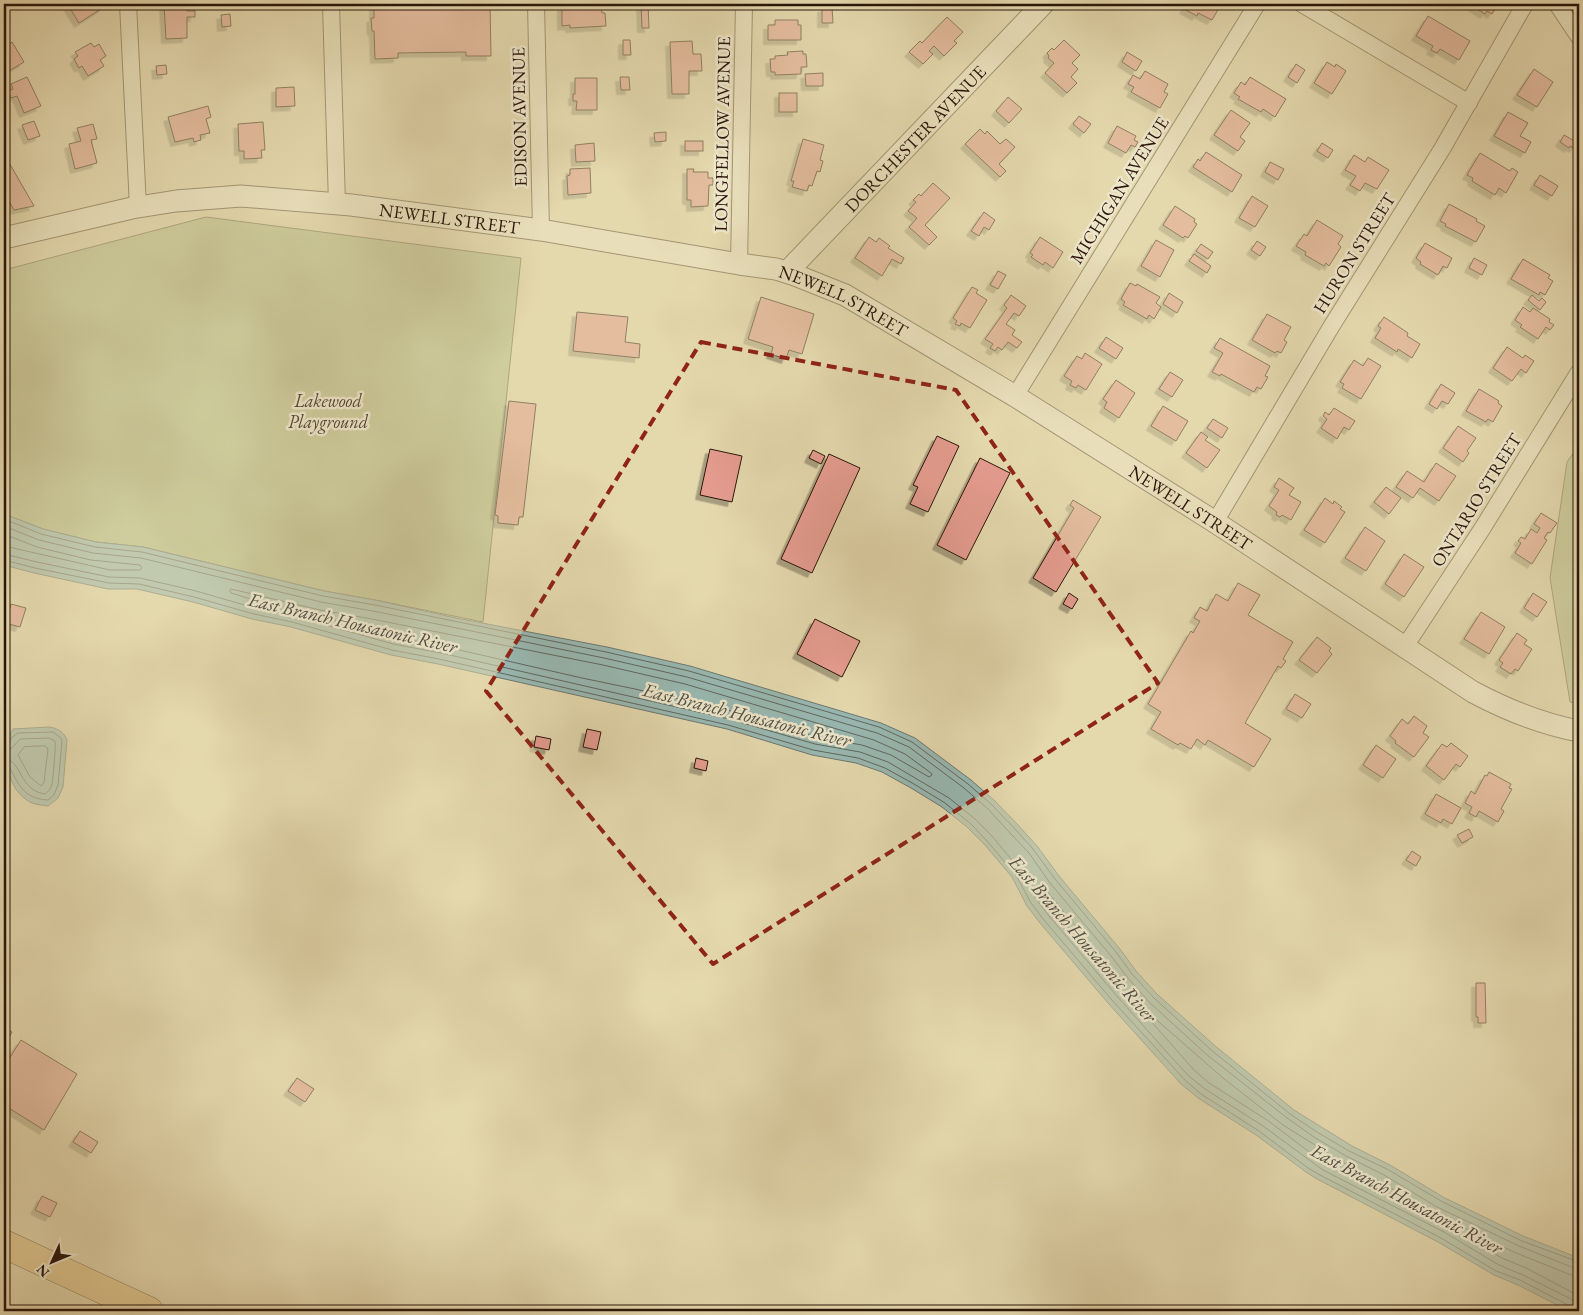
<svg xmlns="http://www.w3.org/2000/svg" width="1583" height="1315" viewBox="0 0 1583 1315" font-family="'EB Garamond',serif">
<defs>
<filter id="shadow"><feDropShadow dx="-4.5" dy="4.5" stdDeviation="0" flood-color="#0004"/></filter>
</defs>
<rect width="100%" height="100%" fill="#e4d8ad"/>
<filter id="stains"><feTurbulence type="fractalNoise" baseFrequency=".004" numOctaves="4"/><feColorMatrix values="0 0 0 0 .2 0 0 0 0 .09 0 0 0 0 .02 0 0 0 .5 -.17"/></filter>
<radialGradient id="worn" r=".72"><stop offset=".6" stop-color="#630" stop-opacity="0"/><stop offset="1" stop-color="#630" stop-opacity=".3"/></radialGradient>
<g fill="#b6be89" stroke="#706a4a">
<path d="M206,217l315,41 -38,364 -108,-22 -51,-9 -181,-44 -47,-5 -53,-13 -39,-15v-244z"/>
<path d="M1579,445v33l-4,3 4,49v174l-9,-2 -20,-124 17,-116z"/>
</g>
<g fill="#98b8b2" stroke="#6c776f">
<path d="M4,514l39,15 53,13 47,5 181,44 51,9 81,18 151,29 83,19 191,57 34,15 56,42 24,21 23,24 19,21 22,30 61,73 16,22 21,23 57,51 80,65 58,36 38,19 53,32 80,39 56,22v53h-7l-7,-2 -47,-24 -24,-10 -56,-33 -121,-63 -11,-7 -50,-37 -58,-37 -17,-14 -73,-81 -68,-80 -13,-17 -15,-29 -28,-33 -17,-17 -25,-20 -31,-19 -29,-16 -26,-9 -44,-8 -85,-26 -289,-65 -47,-9 -100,-28 -39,-8 -59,-17 -56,-13h-29l-74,-16 -30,-8z"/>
<path d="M49,727c8,1 15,5 18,13l-4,47 -5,11 -10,8c-5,-1 -11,-1 -16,-3 -26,-12 -32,-52 -19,-74z"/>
</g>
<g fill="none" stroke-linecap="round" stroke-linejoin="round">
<g stroke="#61665e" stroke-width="1">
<path d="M4,519l37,15 54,13 47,5 181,44 52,9 231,47 83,19 190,56 33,15 56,42 24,21 23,24 18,20 22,30 61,73 16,22 21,23 57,52 80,65 27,18 32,19 38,18 54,32 81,40 57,21"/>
<path d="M4,526l35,14 54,13 48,5 180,44 52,9 231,47 83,19 190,56 32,14 55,41 24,21 22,24 19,20 21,30 61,73 17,22 21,24 57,52 81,64 27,19 32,19 38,19 53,32 82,39 55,22h5"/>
<path d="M4,534l33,13 54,13 49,5 2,3 -2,2h-30l-106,-24"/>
<path d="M4,554l33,8 72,15 31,1 56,13 59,17 39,8 99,28 48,9 288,66 86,25 45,8 28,10 61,36 26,21 17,17 29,35 16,29 12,16 67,79 56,63 17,18 16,13 58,37 60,44 121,62 55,33 24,10 48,24 5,5 2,7"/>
<path d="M4,560l31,8 74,15 30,1 55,13 60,17 38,8 100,28 47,9 289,66 85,25 45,8 27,10 29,16 31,19 26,21 16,17 29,34 15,28 13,17 67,79 74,81 16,14 58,37 49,37 12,7 121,63 55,33 24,9 48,25 3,2v4"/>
<path d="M231,589l89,21 52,9 231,46 82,19 189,56 31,14 26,19 1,2 -3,2 -38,-22 -29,-10 -46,-8 -85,-26 -96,-22 -53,-11 -140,-32 -47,-9 -99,-28 -39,-8 -26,-8 -1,-2z"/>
<path d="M4,744l5,-1 3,-6 6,-4 35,-1 8,6 1,3 -4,44 -4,10 -6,5c-23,-1 -29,-14 -38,-32l-6,-2"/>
<path d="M45,746l3,3 -4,33 -3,4 -11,-9 -12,-22 6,-8z"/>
<path d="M4,751l8,-3 8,-9 29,-1 6,3c1,6 -2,37 -3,43 -1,5 -4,8 -7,10 -27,-4 -22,-34 -41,-35"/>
<path d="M1040,884l2,1 74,91v3h-4l-57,-68 -17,-23z"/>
<path d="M1151,1015l72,63 60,47 59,37 39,20 48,29 1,3 -4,1 -110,-58 -49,-37 -58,-37 -15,-13 -45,-51v-2z"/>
<path d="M1579,1276l-8,-1 -55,-22 -74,-36 -3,2 1,3 62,36 24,10 53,28"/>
</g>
</g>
<g fill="#e59c8f" stroke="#2a150a" filter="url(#shadow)">
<path d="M70,4h32l2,3 -25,16 -11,-18z"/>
<path d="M164,4h23v7h8v6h-8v21l-21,1z"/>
<path d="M374,4h116l1,52h-25v-4l-68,1v5l-23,1 -1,-28h-2l-1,-13h3z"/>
<path d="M570,4h31l1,9h3l1,13 -36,2v-3l-8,1v-20h8z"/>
<path d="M641,4h7l1,24h-7z"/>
<path d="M1187,4h30l-1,2 3,2 -7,12 -14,-7 -1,3 -13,-7z"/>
<path d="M1469,4h29l-6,10 -5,-3 -2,3z"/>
<path d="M832,7l1,16h-11v-15z"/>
<path d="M230,14l1,12 -9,1 -1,-12z"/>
<path d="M1428,16l42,25 -11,19 -19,-11 -3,4 -6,-3 2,-4 -17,-10z"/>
<path d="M947,17l16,15 -9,9 3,2 -13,13 -10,-10 -5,5 4,3 -10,10 -14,-12 11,-11 2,2z"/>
<path d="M775,20h23v5h3v15h-33v-15h7z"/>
<path d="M623,40h7l1,15h-8z"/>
<path d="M1064,40l16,15 -8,8 6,6 -7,8 6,6 -10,10 -22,-20 9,-10 -6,-5 1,-2 -2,-3 5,-5 2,2z"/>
<path d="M692,41l1,13h8l1,17h-13v23h-17l-2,-52z"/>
<path d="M12,42l12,20 -17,10 -3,-5v-20z"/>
<path d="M91,43l3,4 5,-3 7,12 -6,4 4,6 -16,10 -6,-10 -3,2 -5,-9 4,-3 -3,-4z"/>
<path d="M803,51v3h3l1,13h-6v7l-26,1v-3h-4l-1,-13h5v-3l13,-1 -1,-3z"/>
<path d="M1127,52l15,9 -6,10 -14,-9z"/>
<path d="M1327,62l8,5 1,-3 10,7 -14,23 -18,-11z"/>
<path d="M1296,64l9,6 -8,13 -9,-6z"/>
<path d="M166,65l1,9 -10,1 -1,-9z"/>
<path d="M1534,69l19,13 -16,25 -20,-12z"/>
<path d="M1145,71l23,13 -4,8 4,2 -8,14 -29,-16 3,-5 -6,-3 5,-9 7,4z"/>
<path d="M823,73v13h-17l-1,-12z"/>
<path d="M27,77l14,29 -17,7 -7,-17 -6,2 -3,-7 5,-2 -2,-5z"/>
<path d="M620,77h9l1,13h-9z"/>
<path d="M1250,77l36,22 -11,18 -12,-8 -2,3 -23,-13 2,-2 -6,-4 7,-11 4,3z"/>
<path d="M575,78h22v32h-21l1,-9h-4v-7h2z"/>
<path d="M294,87l1,19 -19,1v-19z"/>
<rect x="779" y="93" width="18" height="19"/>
<path d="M1008,97l14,12 -13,14 -13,-12z"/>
<path d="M208,106l3,11 -5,2 4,14 -10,2 1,5 -7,2 -1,-4 -18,4 -7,-25z"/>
<path d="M1231,110l19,13 -10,14 5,4 -7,10 -24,-16z"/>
<path d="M1508,112l20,11 -8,13 11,6 -6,11 -31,-17z"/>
<path d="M1079,116l12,8 -7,9 -11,-9z"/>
<path d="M34,121l6,15 -12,4 -6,-15z"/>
<path d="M263,122l2,28h-4l1,8 -18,1v-8h-5l-1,-27z"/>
<path d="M93,124l4,15 -6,1 6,23 -22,6 -6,-25 12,-3 -4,-13z"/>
<path d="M1117,126l19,10 -2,4 4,2 -3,5 -4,-2 -5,8 -18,-10z"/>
<path d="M980,129l5,5 2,-3 13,13 6,-5 9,8 -16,17 7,7 -6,6 -35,-33z"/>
<path d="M666,132v9l-11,1 -1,-9z"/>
<path d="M1564,135l14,8 -4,5 -4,-2 -1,2 -9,-6z"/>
<path d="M803,139l21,6 -4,15 3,1 -3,11 -3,-1 -5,15 -3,-1 -2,6 -15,-4 2,-6h-3z"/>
<rect x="685" y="141" width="18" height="10"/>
<path d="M594,143l1,18 -19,1 -1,-17z"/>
<path d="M1322,143l11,7 -5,8 -11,-7z"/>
<path d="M1206,152l36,23 -10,17 -39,-25 5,-8 2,2z"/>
<path d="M1480,153l30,18 2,-3 6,4 -12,21 -7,-5 -4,7 -23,-14 1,-3 -6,-3z"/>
<path d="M4,154l30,52 -20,4 -10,-18z"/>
<path d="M1354,155l11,7 3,-5 21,13 -12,19 -12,-6 -5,8 -10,-6 6,-9 -11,-6z"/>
<path d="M1270,162l14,7 -6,11 -13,-8z"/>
<path d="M590,168l1,25 -23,2 -1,-19 3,-1v-6z"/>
<path d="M687,169h7l-1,3h15v6h5v7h-4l-1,21 -17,1v-7h-4z"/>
<path d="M1540,175l18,11 -6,10 -18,-11z"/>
<path d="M933,183l17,15 -25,27 12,12 -8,8 -20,-18 8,-9 -9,-7 8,-9 -3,-2 6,-6 2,2z"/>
<path d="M1252,196l16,10 -13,21 -16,-9z"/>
<path d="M1449,204l28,15 -1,2 9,5 -9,16 -31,-16 1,-2 -6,-3z"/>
<path d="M1175,206l20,13 -1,3 3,2 -9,14 -3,-2 -2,2 -20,-13z"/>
<path d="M984,212l11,8 -6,10 -5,-3 -5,9 -8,-5z"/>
<path d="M1317,220l26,16 -5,8 3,3 -12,19 -3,-3 -2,3 -19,-11 1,-3 -10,-6 8,-12 3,2z"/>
<path d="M869,237l7,5 3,-4 11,8 -2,2 16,10 -3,6 -9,-5 -10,17 -27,-18z"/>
<path d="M1040,237l23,15 -10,16 -8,-6 -2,3 -12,-8 2,-2 -3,-2z"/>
<path d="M1156,240l18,10 -14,27 -19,-11z"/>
<path d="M1257,241l9,6 -6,9 -9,-6z"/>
<path d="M1425,243l27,15 -5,10 -4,-2 -5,9 -18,-11 1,-2 -5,-4z"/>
<path d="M1201,244l12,8 -5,7 -12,-8z"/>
<path d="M1194,254l17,12 -4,7 -18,-12z"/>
<path d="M1474,258l13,7 -5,10 -13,-7z"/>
<path d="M1523,259l27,16 -2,3 5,3 -8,14 -5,-3 -1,3 -28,-16z"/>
<path d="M998,271l8,4 -8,14 -8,-4z"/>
<path d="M1130,283l6,3 1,-2 23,13 -4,6 5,4 -7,12 -5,-4 -2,4 -24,-14 2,-3 -4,-3z"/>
<path d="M972,287l6,3 -2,3 11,7 -17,28 -9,-5 -1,3 -5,-2 2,-3 -4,-3z"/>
<path d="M1169,293l14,9 -6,11 -14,-9z"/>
<path d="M1011,295l15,11 -7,10 -5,-3 -8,11 9,6 -3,5 10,7 -5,6 -9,-6 -6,8 -4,-3 -3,4 -5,-3 3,-4 -8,-5 22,-31 -3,-3z"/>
<path d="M1532,295l7,6 3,-3 4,4 -6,8 -12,-10z"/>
<path d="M761,297l53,17 -12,40 -13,-4 -3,9 -15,-5 2,-7 -25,-8z"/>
<path d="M1523,307l7,5 3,-4 17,11 -1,3 5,3 -4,5 -4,-3 -8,12 -18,-12 2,-2 -7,-5z"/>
<path d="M577,312l51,5 -3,25 15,2 -1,14 -66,-7z"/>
<path d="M1267,314l24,13 -7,13 3,2 -6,11 -4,-2 -2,2 -23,-13z"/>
<path d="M1384,317l24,16 -1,3 13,8 -8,14 -14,-9 -1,3 -22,-14 6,-10 -3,-2z"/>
<path d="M1106,337l17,11 -7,11 -17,-11z"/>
<path d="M1220,338l50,28 -5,10 3,1 -7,12 -4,-2 -3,5 -33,-18 -1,2 -8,-4 11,-19 -9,-5z"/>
<path d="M1507,347l16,11 2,-3 9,6 -8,12 -5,-4 -9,12 -19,-13z"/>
<path d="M1085,353l17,11 -16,26 -8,-5 -2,3 -6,-3 2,-4 -8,-5 13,-20 5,3z"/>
<path d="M1368,358l13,8 -20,33 -19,-11 2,-4 -4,-2 14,-22 9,6z"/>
<path d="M1170,372l13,8 -11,17 -13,-8z"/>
<path d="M1116,380l19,13 -16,25 -15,-10 3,-6 -4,-3z"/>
<path d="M1441,384l14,9 -7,11 -6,-3 -5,8 -8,-5z"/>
<path d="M1479,389l20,12 -1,2 4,3 -9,16 -5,-3 -2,3 -20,-11z"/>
<path d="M509,401l27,3 -13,113h-4l-1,8 -20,-2v-7l-3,-1z"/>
<path d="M1163,406l25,15 -12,20 -25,-15z"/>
<path d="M1334,408l21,13 -6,9 -5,-3 -7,12 -16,-11 6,-9 -4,-3 2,-4 4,3z"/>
<path d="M1213,419l15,9 -6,10 -15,-10z"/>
<path d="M1458,426l18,12 -9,13 2,2 -6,9 -20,-14z"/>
<path d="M1201,432l7,5 -3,3 15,10 -13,18 -21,-15z"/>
<path d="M937,436l22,10 -31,66 -18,-8 8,-17 -5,-2z"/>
<path d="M710,449l32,7 -10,46 -32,-7z"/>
<path d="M813,450l12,6 -4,8 -12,-6z"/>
<path d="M829,454l31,14 -48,105 -31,-14z"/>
<path d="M980,458l30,15 -44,87 -29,-15z"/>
<path d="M1436,463l20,13 -17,25 -19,-13 -7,10 -17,-11 11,-16 17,11z"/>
<path d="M1279,478l15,10 -5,7 12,7 -10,18 -9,-5 -2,2 -4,-2 1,-3 -8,-6 10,-16 -5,-3z"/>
<path d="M1386,487l15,11 -12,16 -15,-12z"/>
<path d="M1325,498l8,6 1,-3 8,6 -2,2 5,3 -20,31 -21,-13z"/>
<path d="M1073,500l28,17 -45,75 -23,-14 41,-70 -4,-3z"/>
<path d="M1541,513l16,10 -7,10 -2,-1 -4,6 3,2 -15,24 -17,-11 6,-10 -3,-2 3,-4 4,2 6,-10 6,4 3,-5 -6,-4z"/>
<path d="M1365,527l20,14 -19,30 -21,-13z"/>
<path d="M1404,554l20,13 -20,30 -19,-13z"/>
<path d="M1238,583l22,12 -12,20 45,27 -10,17 3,2 -5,7 -3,-2 -33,57 26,16 -17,28 -46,-27 -3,5 -8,-6 -6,10 -11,-6 -2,2 -27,-16 10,-17 -13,-8 43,-73 2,2 7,-12 -6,-3 6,-11 7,4 9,-17 12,7z"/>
<path d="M1069,593l9,6 -6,10 -9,-5z"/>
<path d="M1533,593l14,9 -10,15 -13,-9z"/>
<path d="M11,604l15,4 -6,19 -15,-4z"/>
<path d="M1481,612l24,15 -16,27 -25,-15z"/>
<path d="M815,619l45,22 -18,36 -45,-23z"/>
<path d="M1517,633l10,7 -3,4 8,5 -14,22 -3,-2 -4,5 -11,-7 3,-4 -4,-3z"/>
<path d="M1317,637l14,11 -2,3 3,3 -15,19 -18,-13z"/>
<path d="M1295,694l16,10 -9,14 -16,-9z"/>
<path d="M1414,716l13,10 -4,7 6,4 -15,20 -19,-14 1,-2 -6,-5 12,-17 6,5z"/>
<path d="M587,729l14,3 -4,18 -14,-3z"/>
<path d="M536,736l15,3 -2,11 -15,-3z"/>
<path d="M1451,743l17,13 -8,11 -4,-3 -12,16 -18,-14 16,-22 5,3z"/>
<path d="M1376,745l20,14 -13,19 -20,-13z"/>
<path d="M696,758l12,3 -2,10 -12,-3z"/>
<path d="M1489,772l22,12 -2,4 3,1 -11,20 3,2 -6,11 -19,-11 -3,6 -7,-4 3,-6 -7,-4 6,-12 4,3 10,-19 2,1z"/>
<path d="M1436,794l25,14 -9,16 -9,-5 -2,4 -16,-9z"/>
<path d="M1469,829l4,8 -11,6 -5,-8z"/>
<path d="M1412,851l9,6 -5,9 -10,-6z"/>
<path d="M1476,983h9l1,40h-8v-6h-2z"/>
<path d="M4,1027l8,5 -8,15z"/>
<path d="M21,1040l56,34 -33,56 -40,-25v-45l3,2z"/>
<path d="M297,1078l17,11 -9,13 -17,-11z"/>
<path d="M80,1131l18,11 -7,11 -18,-11z"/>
<path d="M42,1196l15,7 -7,14 -15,-7z"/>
</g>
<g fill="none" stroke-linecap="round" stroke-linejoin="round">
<g stroke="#584633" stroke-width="18">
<g id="minor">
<path d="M128,4l10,203"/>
<path d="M331,4l6,200"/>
<path d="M536,4l5,226"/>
<path d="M1302,4l167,99"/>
<path d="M1557,4l22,33"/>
<path d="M739,264l5,-260"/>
<path d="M1015,396l242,-392"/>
<path d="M1215,522l116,-195 111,-178 83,-145"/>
<path d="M1404,648l78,-119 97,-157"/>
</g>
</g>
<g stroke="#584633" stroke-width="23">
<g id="tertiary">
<path id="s1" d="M4,238l128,-30 44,-7 65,-5 110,9 190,25 198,34 37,5 19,6 50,20 170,101 200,126 258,170c34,18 68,32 106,39"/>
<path id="s2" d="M787,272l256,-268"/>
</g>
</g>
<g stroke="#2a150a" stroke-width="29">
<path id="trunk" d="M4,1244l145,67"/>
</g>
<use href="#minor" stroke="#ede6ca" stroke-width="16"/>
<use href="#tertiary" stroke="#ede6ca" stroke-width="21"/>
<use href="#trunk" stroke="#e2bc76" stroke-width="28"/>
</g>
<path d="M0 0H1583V1315H0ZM701,342l255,48 202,293 -445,281 -227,-273z" fill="#e4d8ad" fill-opacity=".55" fill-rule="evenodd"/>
<path fill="none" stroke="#8f2418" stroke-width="4" stroke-dasharray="10 6" stroke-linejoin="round" d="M701,342l255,48 202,293 -445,281 -227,-273z"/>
<g text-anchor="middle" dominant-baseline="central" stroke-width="5" stroke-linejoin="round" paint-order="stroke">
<g font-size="18" fill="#2a150a" stroke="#ede6ca">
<text transform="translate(519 117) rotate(-91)">EDISON AVENUE</text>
<text transform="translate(722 134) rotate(-89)">LONGFELLOW AVENUE</text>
<text stroke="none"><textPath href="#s2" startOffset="185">DORCHESTER AVENUE</textPath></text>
<text transform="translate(1119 190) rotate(-58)">MICHIGAN AVENUE</text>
<text stroke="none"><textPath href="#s1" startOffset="451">NEWELL STREET</textPath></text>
<text transform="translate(1354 253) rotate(-58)">HURON STREET</text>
<text stroke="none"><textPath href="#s1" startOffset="856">NEWELL STREET</textPath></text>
<text transform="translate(1476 500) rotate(-58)">ONTARIO STREET</text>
<text stroke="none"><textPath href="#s1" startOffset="1261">NEWELL STREET</textPath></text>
</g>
<g font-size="18" font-style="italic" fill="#544830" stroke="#ede6ca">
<text x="328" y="400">Lakewood<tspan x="328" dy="21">Playground</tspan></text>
</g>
<g font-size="19" font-style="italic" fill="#504e45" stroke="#ede6ca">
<text transform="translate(353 623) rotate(13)">East Branch Housatonic River</text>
<text transform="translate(747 715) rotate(14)">East Branch Housatonic River</text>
<text transform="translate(1083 939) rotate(49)">East Branch Housatonic River</text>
<text transform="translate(1407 1199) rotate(28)">East Branch Housatonic River</text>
</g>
</g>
<rect width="1583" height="1315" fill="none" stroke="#e4d8ad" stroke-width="20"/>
<rect x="5" y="5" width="1573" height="1305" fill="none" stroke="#2a150a" stroke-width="2.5"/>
<rect x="10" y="10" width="1563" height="1295" fill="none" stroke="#2a150a"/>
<g transform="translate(52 1262) rotate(226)" stroke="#ede6ca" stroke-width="4" paint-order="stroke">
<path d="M0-4L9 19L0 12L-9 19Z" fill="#2a150a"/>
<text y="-8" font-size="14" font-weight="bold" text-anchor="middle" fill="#2a150a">N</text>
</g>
<rect width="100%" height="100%" filter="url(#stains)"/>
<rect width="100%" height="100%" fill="url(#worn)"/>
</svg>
